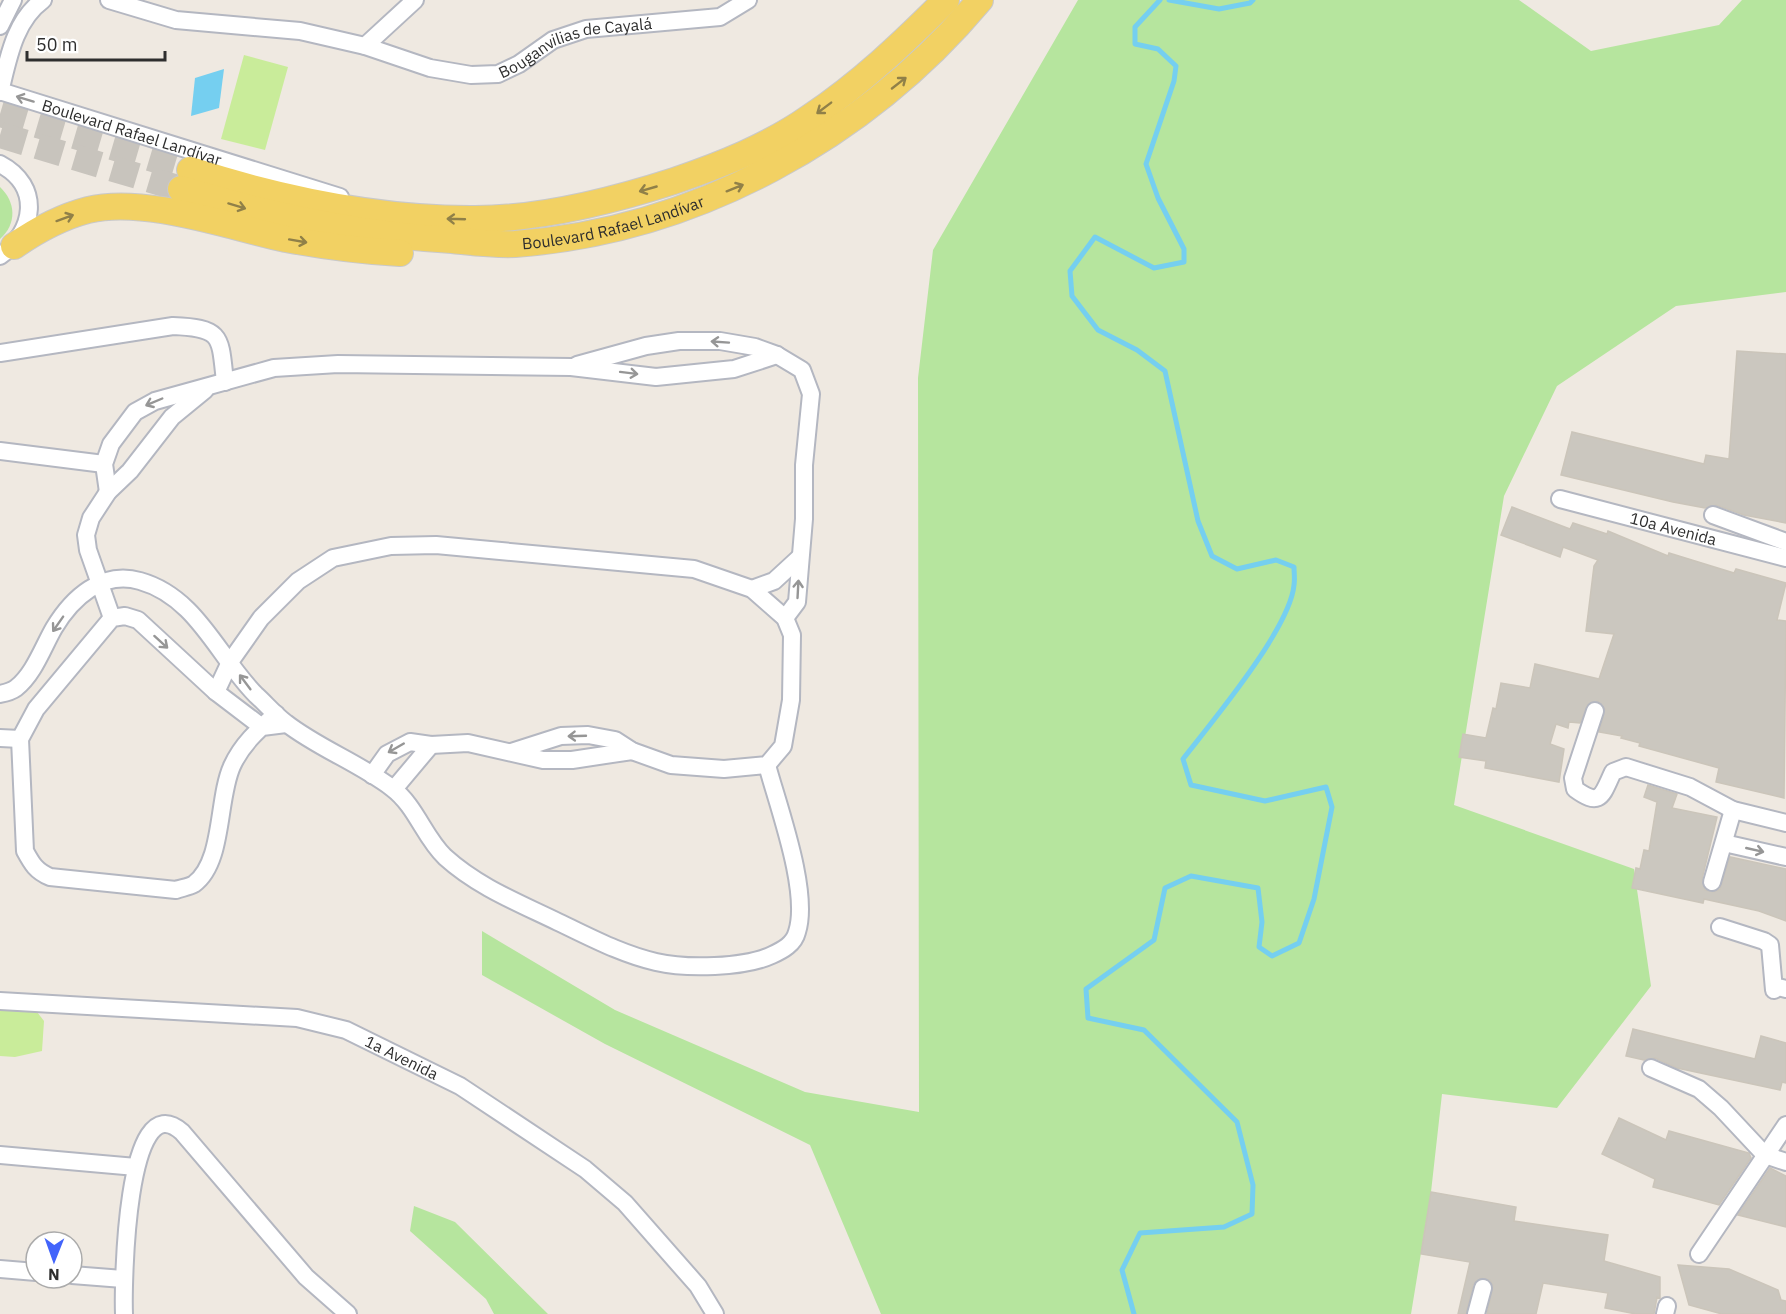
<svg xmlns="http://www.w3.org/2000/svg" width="1786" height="1314" viewBox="0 0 1786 1314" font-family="'IBM Plex Sans',sans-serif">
<rect width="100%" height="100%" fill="#efe9e1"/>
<g fill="#b6e59e">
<path d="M1078,0h441l72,51 128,-26 23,-25h44v292l-110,14 -119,80 -53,110 -50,309 180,64 17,117 -94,122 -115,-14 -11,98 -20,122h-530l-71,-169 -205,-101 -123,-69v-44l133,79 190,82 114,20 -1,-734 15,-128z"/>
<path d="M0,187c16,15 17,37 0,52z"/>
<path d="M414,1206l41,16 93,92h-54l-8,-15 -76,-68z"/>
</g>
<g fill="#c9ec9a">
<path d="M244,55l44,12 -23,83 -44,-11z"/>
<path d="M0,1010l37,2 7,9 -2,30 -27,6 -15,-1z"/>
</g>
<path fill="#75cff0" d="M224,69l-5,39 -28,8 4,-38z"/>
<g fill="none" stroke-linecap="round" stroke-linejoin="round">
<g stroke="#75cff0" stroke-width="5">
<path d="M1169,0l50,9 31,-6 3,-3"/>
<path d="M1134,1314l-12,-44 18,-37 84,-6 28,-13 1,-29 -16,-63 -93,-92 -56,-12 -2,-29 68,-49 11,-52 26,-12 67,12 4,34 -3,25 13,9 27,-13 15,-44 18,-92 -6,-20 -61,14 -74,-16 -8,-26c28,-36 107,-130 111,-174 1,-6 0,-12 0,-18l-18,-7 -39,9 -25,-13 -14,-35 -33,-150 -28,-21 -39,-20 -26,-34 -2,-25 25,-34 59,31 30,-6v-13l-26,-51 -12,-34 28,-83 2,-15 -18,-17 -23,-5v-17l25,-27"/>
</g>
</g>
<g fill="#cbc7bf" stroke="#cbc5ba" stroke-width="1.5">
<path d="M1737,351l49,3v169l-42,-8 -28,-10 -11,3 -32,-6 -112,-27 11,-43 132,32 2,-9 23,4z"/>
<path d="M1512,507l58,22 3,-6 34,11 1,-3 60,25 1,-3 65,20 2,-4 50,14 -9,37 9,1 -2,177 -68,-16 3,-14 -80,-22 1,-3 -19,-5 1,-2 -23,-4 6,-23 -7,-8 -10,3 -8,19 -11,-1 -1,6 -12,-4 -6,20 14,5 -5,33 -74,-14 1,-7 -27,-4 4,-23 23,4 7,-30 3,1 5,-26 29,5 5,-24 64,15 15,-45 -28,-3 8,-65 4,-6 -35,-13 -3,10 -59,-22z"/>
<path d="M1648,785l29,9 -5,14 45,9 -15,62 3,11 9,2 6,-3 10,-32 56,12v52l-27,-10 -55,-12 -1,4 -71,-15 4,-20 4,1 4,-19 5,1 8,-49 -13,-5z"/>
<path d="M1633,1029l122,30 6,-23 25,7v40l-4,-1 -2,8 -103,-22 -22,-10 -11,2 -18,-4z"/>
<path d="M1619,1118l47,22 3,-9 80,22 2,5 -32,47 -66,-18 2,-8 -53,-25z"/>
<path d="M1770,1168l16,8v51l-48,-12z"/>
<path d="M1431,1192l85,15 -2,14 94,14 -4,26 56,16v21l-3,-1 -3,17h-18l-31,-6 3,-15 -65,-10 -7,31h-49l6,-28 -3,-6 -9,-2 -8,7 -7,29h-8l12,-52 -49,-8z"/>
<path d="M1678,1265l51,4 49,21 3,10 5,1v13h-64l-33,-9z"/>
</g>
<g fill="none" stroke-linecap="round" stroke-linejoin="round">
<g stroke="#c8c4bd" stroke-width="26" stroke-dasharray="26 13" stroke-linecap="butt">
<path d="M0,114l190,56"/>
<path d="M0,135l181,54"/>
</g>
<g stroke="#b4b7c1" stroke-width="20">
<g id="minor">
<path id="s1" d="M109,0l67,20 124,11 65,15 65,22 41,7 27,-1 21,-10 34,-24 33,-11 134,-12 28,-17"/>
<path d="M0,26l13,-26"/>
<path d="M365,46l50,-46"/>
<path id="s2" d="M0,91l340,106"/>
<path d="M0,92c8,-32 14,-71 43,-92"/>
<path d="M0,164c42,22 35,68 0,92"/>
<path d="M0,353l173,-27c50,2 47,10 52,56"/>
<path d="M577,365l69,-19 33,-5h41l35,6 22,8 25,15 9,24 -7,71v54l-7,83 -12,16"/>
<path d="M0,451l104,13"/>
<path d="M108,492l-4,-28 7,-20 24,-32 20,-11 119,-33 64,-4 233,3 85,10 78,-8 43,-14"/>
<path id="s3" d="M1560,499l226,59"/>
<path d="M1713,515l73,27"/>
<path d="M752,589l22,-8 25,-23"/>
<path d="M112,618l-24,-68 -2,-15 5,-17 17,-26 22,-21 42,-54 33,-27"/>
<path d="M216,692l14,-30 31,-44 37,-37 35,-23 58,-12 45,-1 258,24 58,20 33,29 7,17 -1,65 -8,46 -16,19 -43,4 -53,-4 -39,-14 -17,-11 -27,-5 -27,1 -50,16"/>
<path d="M0,694c5,-1 12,-3 16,-6 18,-14 27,-41 38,-60 18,-30 48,-58 86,-47 57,16 78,76 116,114 10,9 19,20 30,28 32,25 73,40 106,65 24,18 32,49 53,69 33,30 74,46 113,65 32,15 63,32 98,40 30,7 88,6 116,-7 11,-5 22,-11 25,-23 13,-40 -19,-126 -30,-167"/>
<path d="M1595,711l-22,67 2,11c26,19 27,6 38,-17l13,-5 64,20 43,23 53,13"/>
<path d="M276,714c-18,16 -34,30 -44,52 -15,33 -8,96 -38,118 -5,3 -13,4 -18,6l-126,-13c-14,-6 -18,-13 -25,-26l-5,-112 16,-30 76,-91 13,-2 13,4 78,72 46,35 24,-3"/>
<path d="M0,738l20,1"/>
<path d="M372,775l15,-21 23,-12 21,3 37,-2 75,17h29l60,-9"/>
<path d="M394,789l37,-44"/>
<path d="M1724,843l62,14"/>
<path d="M1712,882l21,-72"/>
<path d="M1720,927l44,14 6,4 4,45 4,-3 8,2"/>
<path id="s4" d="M0,1001l297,17 49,12 114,56 125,83 40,34 73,83 17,28"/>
<path d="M1651,1068l48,21 22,19 44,47 21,7"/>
<path d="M0,1155l136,12"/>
<path d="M1699,1254l87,-129"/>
<path d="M0,1269l36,3"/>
<path d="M72,1275l51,4"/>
<path d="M124,1314c-1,-26 1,-233 58,-182l124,145 42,37"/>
<path d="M1476,1314l7,-26"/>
<path d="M1665,1314l2,-8"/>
</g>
</g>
<g stroke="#c9c9c9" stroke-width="28">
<g id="primary">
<path d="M190,170c91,29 184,49 280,49 66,1 142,-18 204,-38 47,-16 95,-35 135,-63 52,-35 93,-74 137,-118"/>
<path id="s5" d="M181,189c89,27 178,46 271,51 20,2 42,5 63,4 180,-13 350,-107 465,-244"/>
<path d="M14,246c23,-16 47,-29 74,-36 57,-14 142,17 198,29 38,7 76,12 114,14"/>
</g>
</g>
<use href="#minor" stroke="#fff" stroke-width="16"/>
<use href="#primary" stroke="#f2d163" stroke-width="26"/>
</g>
<defs><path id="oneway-shaft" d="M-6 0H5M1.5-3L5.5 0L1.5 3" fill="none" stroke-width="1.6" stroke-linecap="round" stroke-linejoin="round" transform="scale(1.5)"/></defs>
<g stroke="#908048">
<use href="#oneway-shaft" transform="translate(899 83) rotate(-38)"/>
<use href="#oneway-shaft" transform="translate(824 108) rotate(143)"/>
<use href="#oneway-shaft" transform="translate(735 188) rotate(-22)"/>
<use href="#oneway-shaft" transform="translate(648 189) rotate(164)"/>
<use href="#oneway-shaft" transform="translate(237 206) rotate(17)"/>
<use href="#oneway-shaft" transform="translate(65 218) rotate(-20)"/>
<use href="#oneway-shaft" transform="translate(456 219) rotate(-178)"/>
<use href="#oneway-shaft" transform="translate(298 241) rotate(10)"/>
</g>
<g stroke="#969696">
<use href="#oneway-shaft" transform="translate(25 99) rotate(-163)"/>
<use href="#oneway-shaft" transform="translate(720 342) rotate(-176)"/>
<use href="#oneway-shaft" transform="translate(629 373) rotate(7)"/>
<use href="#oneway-shaft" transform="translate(154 402) rotate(157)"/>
<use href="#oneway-shaft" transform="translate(798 589) rotate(-87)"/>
<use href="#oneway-shaft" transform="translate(58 624) rotate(125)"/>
<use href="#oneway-shaft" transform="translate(161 642) rotate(42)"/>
<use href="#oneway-shaft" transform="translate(245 682) rotate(-127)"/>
<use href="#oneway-shaft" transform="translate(577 736) rotate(178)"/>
<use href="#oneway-shaft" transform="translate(396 748) rotate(150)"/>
<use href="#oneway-shaft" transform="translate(1755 850) rotate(13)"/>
</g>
<g text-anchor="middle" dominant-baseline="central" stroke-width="4.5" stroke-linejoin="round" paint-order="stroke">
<g font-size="16" fill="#2e2e2e" stroke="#fff">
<text stroke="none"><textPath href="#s1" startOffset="482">Bouganvilias de Cayalá</textPath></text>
<text stroke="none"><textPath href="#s2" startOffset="138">Boulevard Rafael Landívar</textPath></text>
<text stroke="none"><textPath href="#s5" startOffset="440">Boulevard Rafael Landívar</textPath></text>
<text stroke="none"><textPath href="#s3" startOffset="117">10a Avenida</textPath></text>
<text stroke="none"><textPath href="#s4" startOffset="410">1a Avenida</textPath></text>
</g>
</g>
<g transform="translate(54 1260) rotate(181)"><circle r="28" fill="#ffffff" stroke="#ababab" stroke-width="1.5"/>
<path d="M0-4.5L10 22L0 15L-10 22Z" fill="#4264fb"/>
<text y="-9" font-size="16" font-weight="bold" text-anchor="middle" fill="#2e2e2e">N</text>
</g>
<path d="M27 51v9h138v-9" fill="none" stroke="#2e2e2e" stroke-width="3"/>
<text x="36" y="51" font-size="18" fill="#2e2e2e" stroke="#ffffff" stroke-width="4.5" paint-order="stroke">50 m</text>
</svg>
